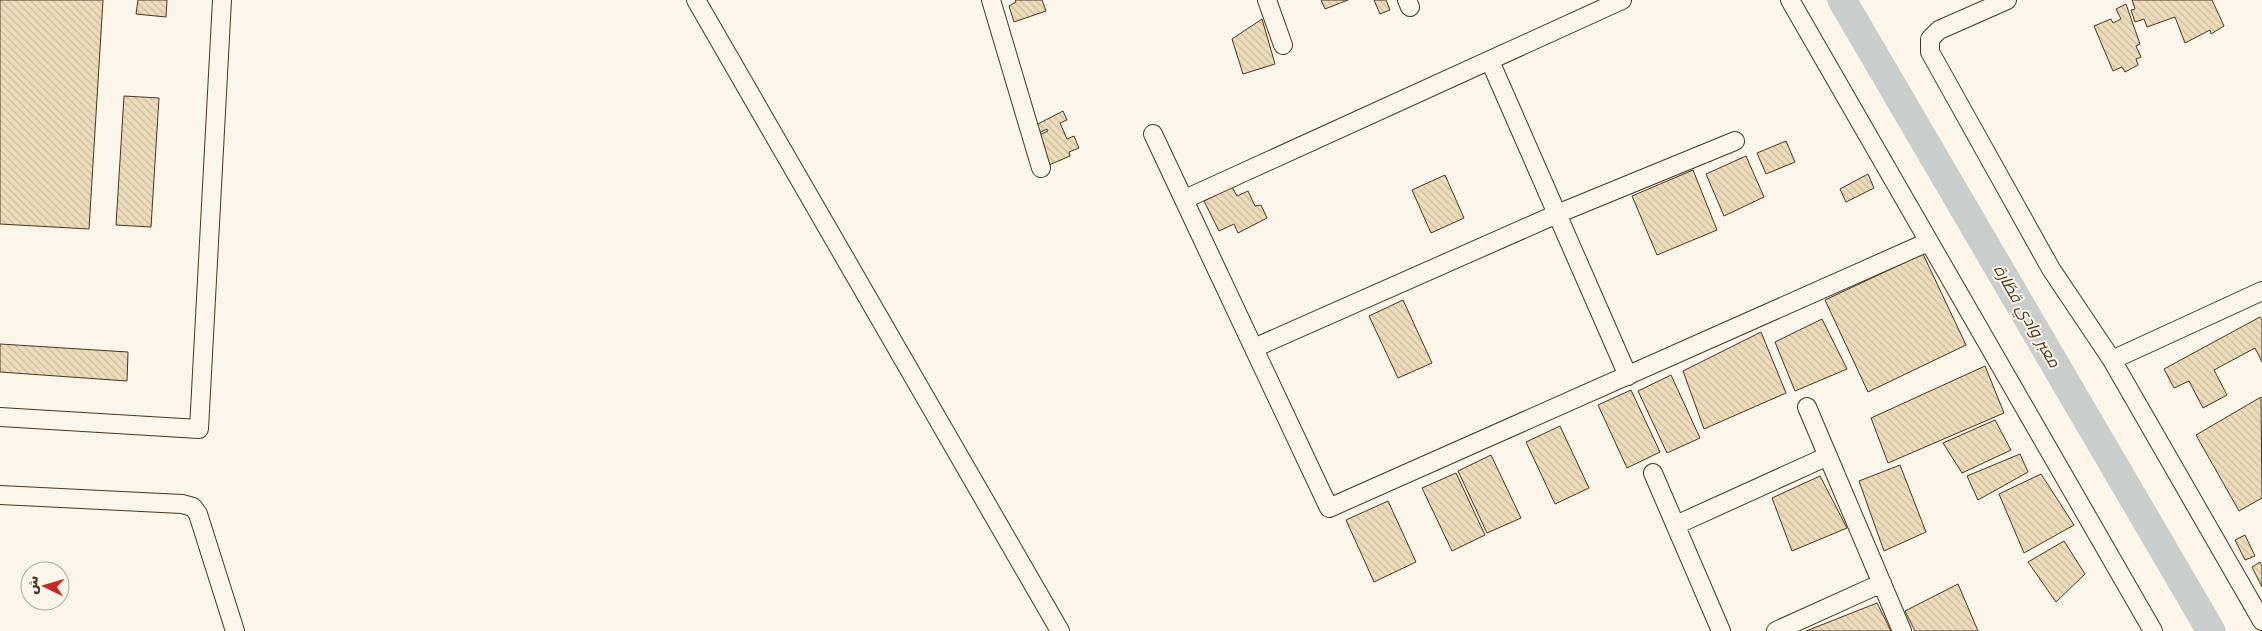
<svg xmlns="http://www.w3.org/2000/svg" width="2262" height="631" viewBox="0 0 2262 631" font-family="'DejaVu Sans',Cairo,sans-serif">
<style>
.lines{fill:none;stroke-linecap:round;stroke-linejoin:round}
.river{stroke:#c9cecd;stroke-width:29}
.building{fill:url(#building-back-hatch);stroke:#4a3520}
.minor-casing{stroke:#4a3520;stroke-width:20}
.minor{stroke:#fbf6e9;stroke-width:18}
.labels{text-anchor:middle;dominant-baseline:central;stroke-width:4;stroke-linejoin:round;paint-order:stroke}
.water-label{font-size:16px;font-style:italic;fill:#4a3520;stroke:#fbf6e9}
</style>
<defs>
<pattern id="building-back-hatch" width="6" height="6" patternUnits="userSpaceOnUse" patternTransform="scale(1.25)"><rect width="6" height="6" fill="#ecdcbc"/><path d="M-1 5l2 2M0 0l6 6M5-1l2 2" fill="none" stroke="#ccbda1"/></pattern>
</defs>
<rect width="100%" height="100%" fill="#fbf6e9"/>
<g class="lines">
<!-- river -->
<path class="river" d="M 1842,0 L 2211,631"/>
</g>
<!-- building -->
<path class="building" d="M 0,0 L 103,0 L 89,229 L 0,224 Z
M 138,0 L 167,0 L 166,17 L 136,14 Z
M 1015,0 L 1042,0 L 1046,11 L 1014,22 L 1009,6 L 1016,2 Z
M 1321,0 L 1348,0 L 1325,9 Z
M 1374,0 L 1386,0 L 1390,10 L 1380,14 Z
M 2132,0 L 2212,0 L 2224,26 L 2211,34 L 2210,30 L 2185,43 L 2175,17 L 2147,27 L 2144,19 L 2135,22 L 2131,10 L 2135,9 Z
M 2126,4 L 2140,44 L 2136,46 L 2141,57 L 2136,59 L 2138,65 L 2125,72 L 2122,67 L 2113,71 L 2094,26 L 2111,19 L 2113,23 L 2121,19 L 2116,9 Z
M 1262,19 L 1275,64 L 1243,74 L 1232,39 Z
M 124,96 L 159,98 L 151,227 L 116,225 Z
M 1063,111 L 1067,120 L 1060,123 L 1067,139 L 1074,136 L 1079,148 L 1069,152 L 1070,156 L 1049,165 L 1042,150 L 1045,149 L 1042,141 L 1038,143 L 1035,137 L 1048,131 L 1047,129 L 1039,133 L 1036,125 Z
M 1786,141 L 1795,162 L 1766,174 L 1757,153 Z
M 1746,156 L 1764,197 L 1724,216 L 1706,174 Z
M 1693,170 L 1717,230 L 1657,255 L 1632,196 Z
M 1868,174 L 1874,188 L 1846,202 L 1840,189 Z
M 1445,175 L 1464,218 L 1431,233 L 1412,190 Z
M 1232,187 L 1237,196 L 1248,191 L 1255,206 L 1261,205 L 1267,218 L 1238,233 L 1234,224 L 1219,231 L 1204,201 Z
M 1923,254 L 1966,345 L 1868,392 L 1825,300 Z
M 1403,300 L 1432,363 L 1398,378 L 1369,316 Z
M 2260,317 L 2262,320 L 2262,362 L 2255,348 L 2214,370 L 2227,395 L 2203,408 L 2189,381 L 2174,388 L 2164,369 Z
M 1822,319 L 1847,369 L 1795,391 L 1775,342 Z
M 1761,332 L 1786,393 L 1704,429 L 1683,371 Z
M 0,344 L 128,352 L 127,381 L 0,372 Z
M 1985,366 L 2004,413 L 1888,463 L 1871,418 Z
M 1671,375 L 1700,438 L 1667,453 L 1638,391 Z
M 1631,390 L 1660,452 L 1627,468 L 1598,405 Z
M 2261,397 L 2262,498 L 2239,511 L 2196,435 Z
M 1995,420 L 2011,450 L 1962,473 L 1943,443 Z
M 1560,426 L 1589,488 L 1555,504 L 1526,442 Z
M 2020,454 L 2028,472 L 1978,500 L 1967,476 Z
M 1491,455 L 1521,518 L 1487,533 L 1458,471 Z
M 1900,465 L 1926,532 L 1884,551 L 1859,481 Z
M 1456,473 L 1485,535 L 1452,551 L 1422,488 Z
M 2041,474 L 2074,525 L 2024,553 L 1999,494 Z
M 1820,476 L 1847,528 L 1792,551 L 1772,498 Z
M 1388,501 L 1416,562 L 1374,582 L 1346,520 Z
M 2245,535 L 2255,556 L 2245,560 L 2235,540 Z
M 2064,541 L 2085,574 L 2056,602 L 2028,562 Z
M 2260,562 L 2262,565 L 2262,587 L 2252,567 Z
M 1958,584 L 1978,631 L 1915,631 L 1905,611 Z
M 1877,603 L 1891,631 L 1806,631 Z"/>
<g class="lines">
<!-- minor casing -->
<g class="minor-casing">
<path id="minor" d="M 696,0 L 1060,631
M 991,0 L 1041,168
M 1267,0 L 1283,45
M 1407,0 L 1410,7
M 1790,0 L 2153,631
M 2007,0 L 1939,30 L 1930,39 L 1930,52 L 2051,269 L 2112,360 L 2262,621
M 1490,61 L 1628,376
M 1153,134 L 1329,508 L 1928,242
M 1185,199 L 1622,0
M 1254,348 L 1557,214 L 1735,141
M 2112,360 L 2262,291
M 1807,407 L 1902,631
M 0,417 L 199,429 L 222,0
M 1653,473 L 1721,631
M 0,495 L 182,504 L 193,507 L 198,514 L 235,631
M 1676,525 L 1828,456
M 1776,631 L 1882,583"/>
</g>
<!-- minor -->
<use href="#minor" class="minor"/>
</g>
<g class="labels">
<!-- water labels -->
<g class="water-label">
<text transform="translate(2027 316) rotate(60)">معبر وادي قطّارة</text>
</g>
</g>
<!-- north arrow -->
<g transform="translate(45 586) rotate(275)"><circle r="24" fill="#fbf6e9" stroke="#b4a999"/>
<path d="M0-4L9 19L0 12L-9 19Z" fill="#c62828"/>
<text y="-8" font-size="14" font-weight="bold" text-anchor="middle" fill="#4a3520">ش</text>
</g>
</svg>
